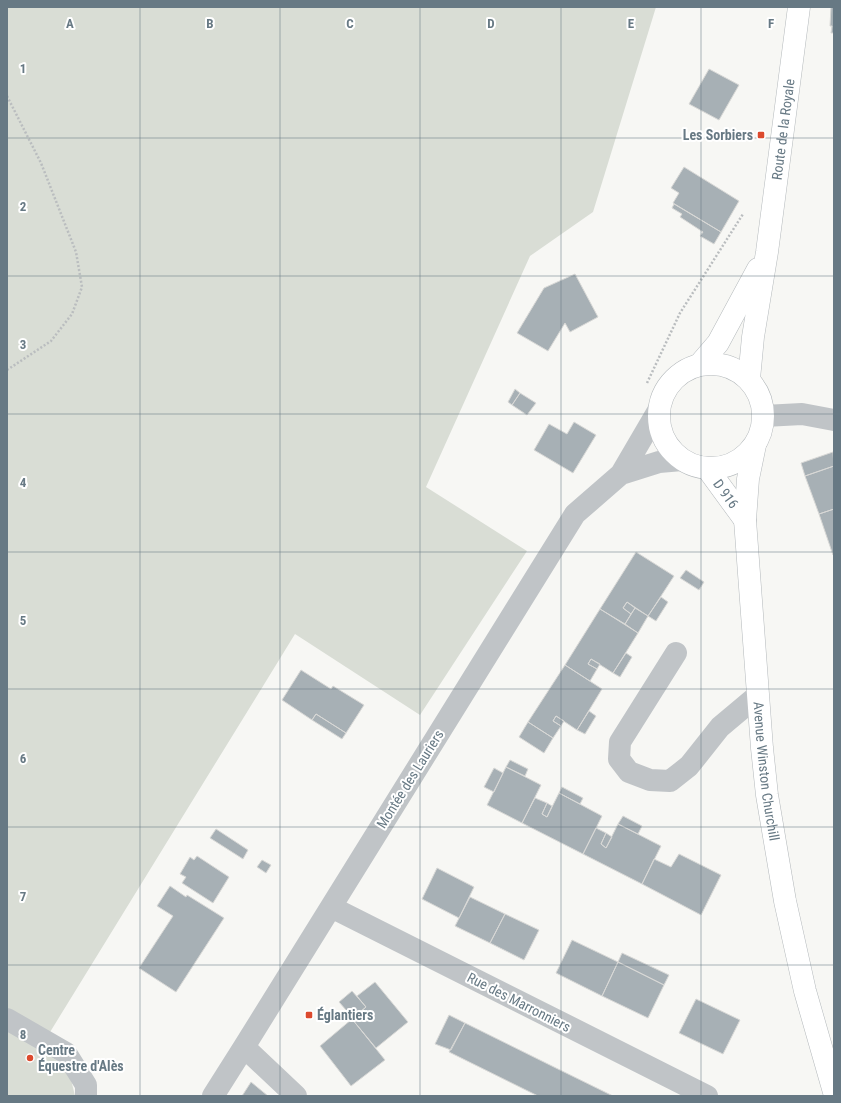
<svg xmlns="http://www.w3.org/2000/svg" width="841" height="1103" viewBox="0 0 841 1103" font-family="'Roboto Condensed',sans-serif">
<style>
.green{fill:#d9ddd5}
.building{fill:#a7b0b5;stroke:#d8d8d6}
.lines{fill:none;stroke-linecap:round;stroke-linejoin:round}
.major-casing{stroke:#b3b8bb;stroke-width:23}
.path{stroke:#babdbf;stroke-width:2.5;stroke-dasharray:2 2;stroke-linecap:butt}
.minor{stroke:#c0c4c7;stroke-width:22}
.major{stroke:#fff;stroke-width:22}
.grid{fill:none;stroke:#677984;stroke-width:1;stroke-opacity:0.55}
.poi-dot{fill:#dc4a2e;stroke:#fff;stroke-width:1.5}
.labels{text-anchor:middle;dominant-baseline:central;stroke-width:4;stroke-linejoin:round;paint-order:stroke}
.street-label{font-size:14px;fill:#677984;stroke:#fff}
.poi-label{font-size:14px;font-weight:bold;fill:#677984;stroke:#fff;text-anchor:start}
.grid-label{font-size:13px;text-anchor:middle;font-weight:bold;fill:#677984;stroke:#fff;stroke-width:4;stroke-linejoin:round;paint-order:stroke}
</style>
<rect width="100%" height="100%" fill="#f7f7f4"/>
<!-- green -->
<path class="green" d="M 7,7 L 656,7 L 593,212 L 530,256 L 426,487 L 527,551 L 420,715 L 295,634 L 39,1050 L 68,1067 L 75,1096 L 7,1096 Z"/>
<!-- building -->
<path class="building" d="M 831,7 L 834,7 L 834,33 L 831,33 L 832,26 L 830,26 Z
M 709,69 L 739,85 L 719,120 L 689,104 Z
M 684,167 L 739,201 L 721,232 L 673,203 L 679,193 L 671,188 Z
M 674,204 L 721,232 L 714,244 L 700,236 L 703,232 L 680,217 L 682,214 L 672,208 Z
M 575,274 L 598,317 L 570,332 L 565,323 L 548,351 L 517,333 L 544,288 Z
M 515,389 L 520,393 L 512,405 L 508,402 Z
M 520,393 L 536,403 L 527,415 L 512,405 Z
M 574,422 L 596,435 L 573,473 L 534,450 L 549,424 L 567,434 Z
M 833,452 L 834,466 L 805,476 L 801,463 Z
M 834,466 L 834,509 L 819,514 L 805,476 Z
M 834,509 L 834,555 L 833,555 L 819,514 Z
M 636,552 L 674,576 L 648,616 L 627,602 L 623,608 L 631,614 L 625,624 L 600,609 Z
M 686,570 L 704,582 L 699,590 L 680,578 Z
M 661,597 L 668,602 L 656,621 L 648,616 Z
M 627,602 L 635,608 L 631,614 L 623,608 Z
M 635,608 L 648,616 L 638,633 L 625,624 Z
M 600,609 L 638,633 L 613,673 L 591,659 L 588,664 L 597,669 L 590,681 L 565,665 Z
M 626,653 L 632,657 L 620,677 L 613,673 Z
M 591,659 L 600,664 L 597,669 L 588,664 Z
M 565,665 L 602,689 L 577,730 L 556,716 L 553,721 L 561,726 L 553,738 L 528,722 Z
M 301,670 L 331,689 L 333,686 L 364,705 L 346,733 L 316,714 L 312,720 L 282,700 Z
M 589,711 L 596,716 L 585,734 L 577,730 Z
M 316,714 L 346,733 L 342,739 L 312,720 Z
M 556,716 L 564,721 L 561,726 L 553,721 Z
M 528,722 L 553,738 L 544,753 L 519,737 Z
M 510,760 L 528,769 L 525,776 L 506,767 Z
M 506,767 L 541,785 L 522,823 L 487,805 Z
M 494,768 L 503,773 L 494,792 L 484,787 Z
M 562,787 L 583,798 L 580,804 L 559,793 Z
M 559,793 L 602,816 L 583,854 L 522,823 L 535,798 L 547,803 L 542,814 L 547,817 Z
M 547,803 L 552,806 L 547,817 L 542,814 Z
M 623,816 L 642,826 L 638,834 L 618,824 Z
M 618,824 L 661,846 L 642,884 L 583,854 L 596,828 L 606,833 L 601,844 L 606,848 Z
M 216,829 L 248,850 L 243,859 L 210,838 Z
M 606,833 L 612,837 L 606,848 L 601,844 Z
M 679,854 L 721,875 L 701,915 L 642,884 L 654,859 L 671,867 Z
M 197,856 L 229,877 L 213,903 L 182,883 L 186,877 L 180,874 L 190,857 L 194,860 Z
M 262,860 L 271,865 L 266,873 L 257,867 Z
M 437,868 L 474,887 L 459,918 L 422,899 Z
M 170,886 L 186,897 L 187,895 L 224,918 L 176,992 L 139,968 L 173,916 L 157,906 Z
M 470,897 L 505,914 L 490,943 L 455,926 Z
M 505,914 L 539,930 L 524,960 L 490,943 Z
M 572,940 L 618,962 L 602,996 L 556,973 Z
M 622,953 L 669,975 L 664,985 L 618,962 Z
M 618,962 L 664,985 L 648,1018 L 602,996 Z
M 375,982 L 408,1022 L 376,1048 L 352,1019 L 366,1007 L 357,996 Z
M 352,991 L 366,1007 L 353,1018 L 339,1002 Z
M 696,999 L 740,1020 L 723,1054 L 679,1033 Z
M 449,1015 L 465,1023 L 451,1050 L 435,1044 Z
M 352,1019 L 385,1060 L 351,1086 L 320,1046 Z
M 465,1023 L 560,1070 L 613,1096 L 538,1096 L 449,1052 Z
M 251,1082 L 268,1096 L 242,1096 Z"/>
<g class="lines">
<!-- major casing -->
<g class="major-casing">
<g id="major">
<circle cx="711" cy="416" r="52"/>
<path d="M 700,364 L 718,343 L 758,269"/>
<path id="s1" d="M 749,379 L 753,337 L 767,252 L 799,7"/>
<path id="s2" d="M 755,445 L 748,479 L 745,520 L 762,748 L 767,795 L 785,901 L 805,991 L 834,1092"/>
<path id="s3" d="M 707,468 L 745,520"/>
</g>
</g>
<!-- path -->
<path class="path" d="M 7,96 L 41,163 L 76,252 L 82,287 L 72,314 L 51,341 L 7,370
M 647,383 L 680,313 L 743,214"/>
<!-- minor -->
<path class="minor" d="M 764,416 L 802,414 L 834,420
M 621,474 L 659,462 L 682,460
M 676,653 L 620,742 L 619,759 L 629,772 L 650,780 L 670,781 L 689,766 L 720,727 L 757,696
M 331,907 L 707,1096
M 7,1019 L 66,1053 L 86,1085 L 86,1096
M 244,1047 L 296,1096
M 213,1096 L 244,1047 L 575,514 L 621,474 L 659,409"/>
<!-- major -->
<use href="#major" class="major"/>
</g>
<!-- grid -->
<path class="grid" d="M 140,7 L 140,1096M 280,7 L 280,1096M 420,7 L 420,1096M 561,7 L 561,1096M 701,7 L 701,1096M 7,138 L 834,138M 7,276 L 834,276M 7,414 L 834,414M 7,552 L 834,552M 7,689 L 834,689M 7,827 L 834,827M 7,965 L 834,965"/>
<!-- markers -->
<g class="poi-dot">
<rect x="757" y="131" width="8" height="8" rx="2"/>
<rect x="305" y="1011" width="8" height="8" rx="2"/>
<circle cx="30" cy="1058" r="4"/>
</g>
<g class="labels">
<!-- street labels -->
<g class="street-label">
<text stroke="none"><textPath href="#s1" startOffset="252">Route de la Royale</textPath></text>
<text stroke="none"><textPath href="#s3" startOffset="32">D 916</textPath></text>
<text stroke="none"><textPath href="#s2" startOffset="328">Avenue Winston Churchill</textPath></text>
<text transform="translate(410 779) rotate(-58)">Montée des Lauriers</text>
<text transform="translate(519 1002) rotate(27)">Rue des Marronniers</text>
</g>
<!-- poi labels -->
<g class="poi-label">
<text x="753" y="135" text-anchor="end">Les Sorbiers</text>
<text x="317" y="1015">Églantiers</text>
<text x="38" y="1050">Centre<tspan x="38" dy="16">Équestre d'Alès</tspan></text>
</g>
</g>
<g class="grid-label">
<text x="70" y="28">A</text>
<text x="210" y="28">B</text>
<text x="350" y="28">C</text>
<text x="491" y="28">D</text>
<text x="631" y="28">E</text>
<text x="771" y="28">F</text>
<text x="23" y="73">1</text>
<text x="23" y="211">2</text>
<text x="23" y="349">3</text>
<text x="23" y="487">4</text>
<text x="23" y="625">5</text>
<text x="23" y="763">6</text>
<text x="23" y="901">7</text>
<text x="23" y="1039">8</text>
</g>
<!-- border -->
<rect width="841" height="1103" fill="none" stroke="#677984" stroke-width="16"/>
</svg>
